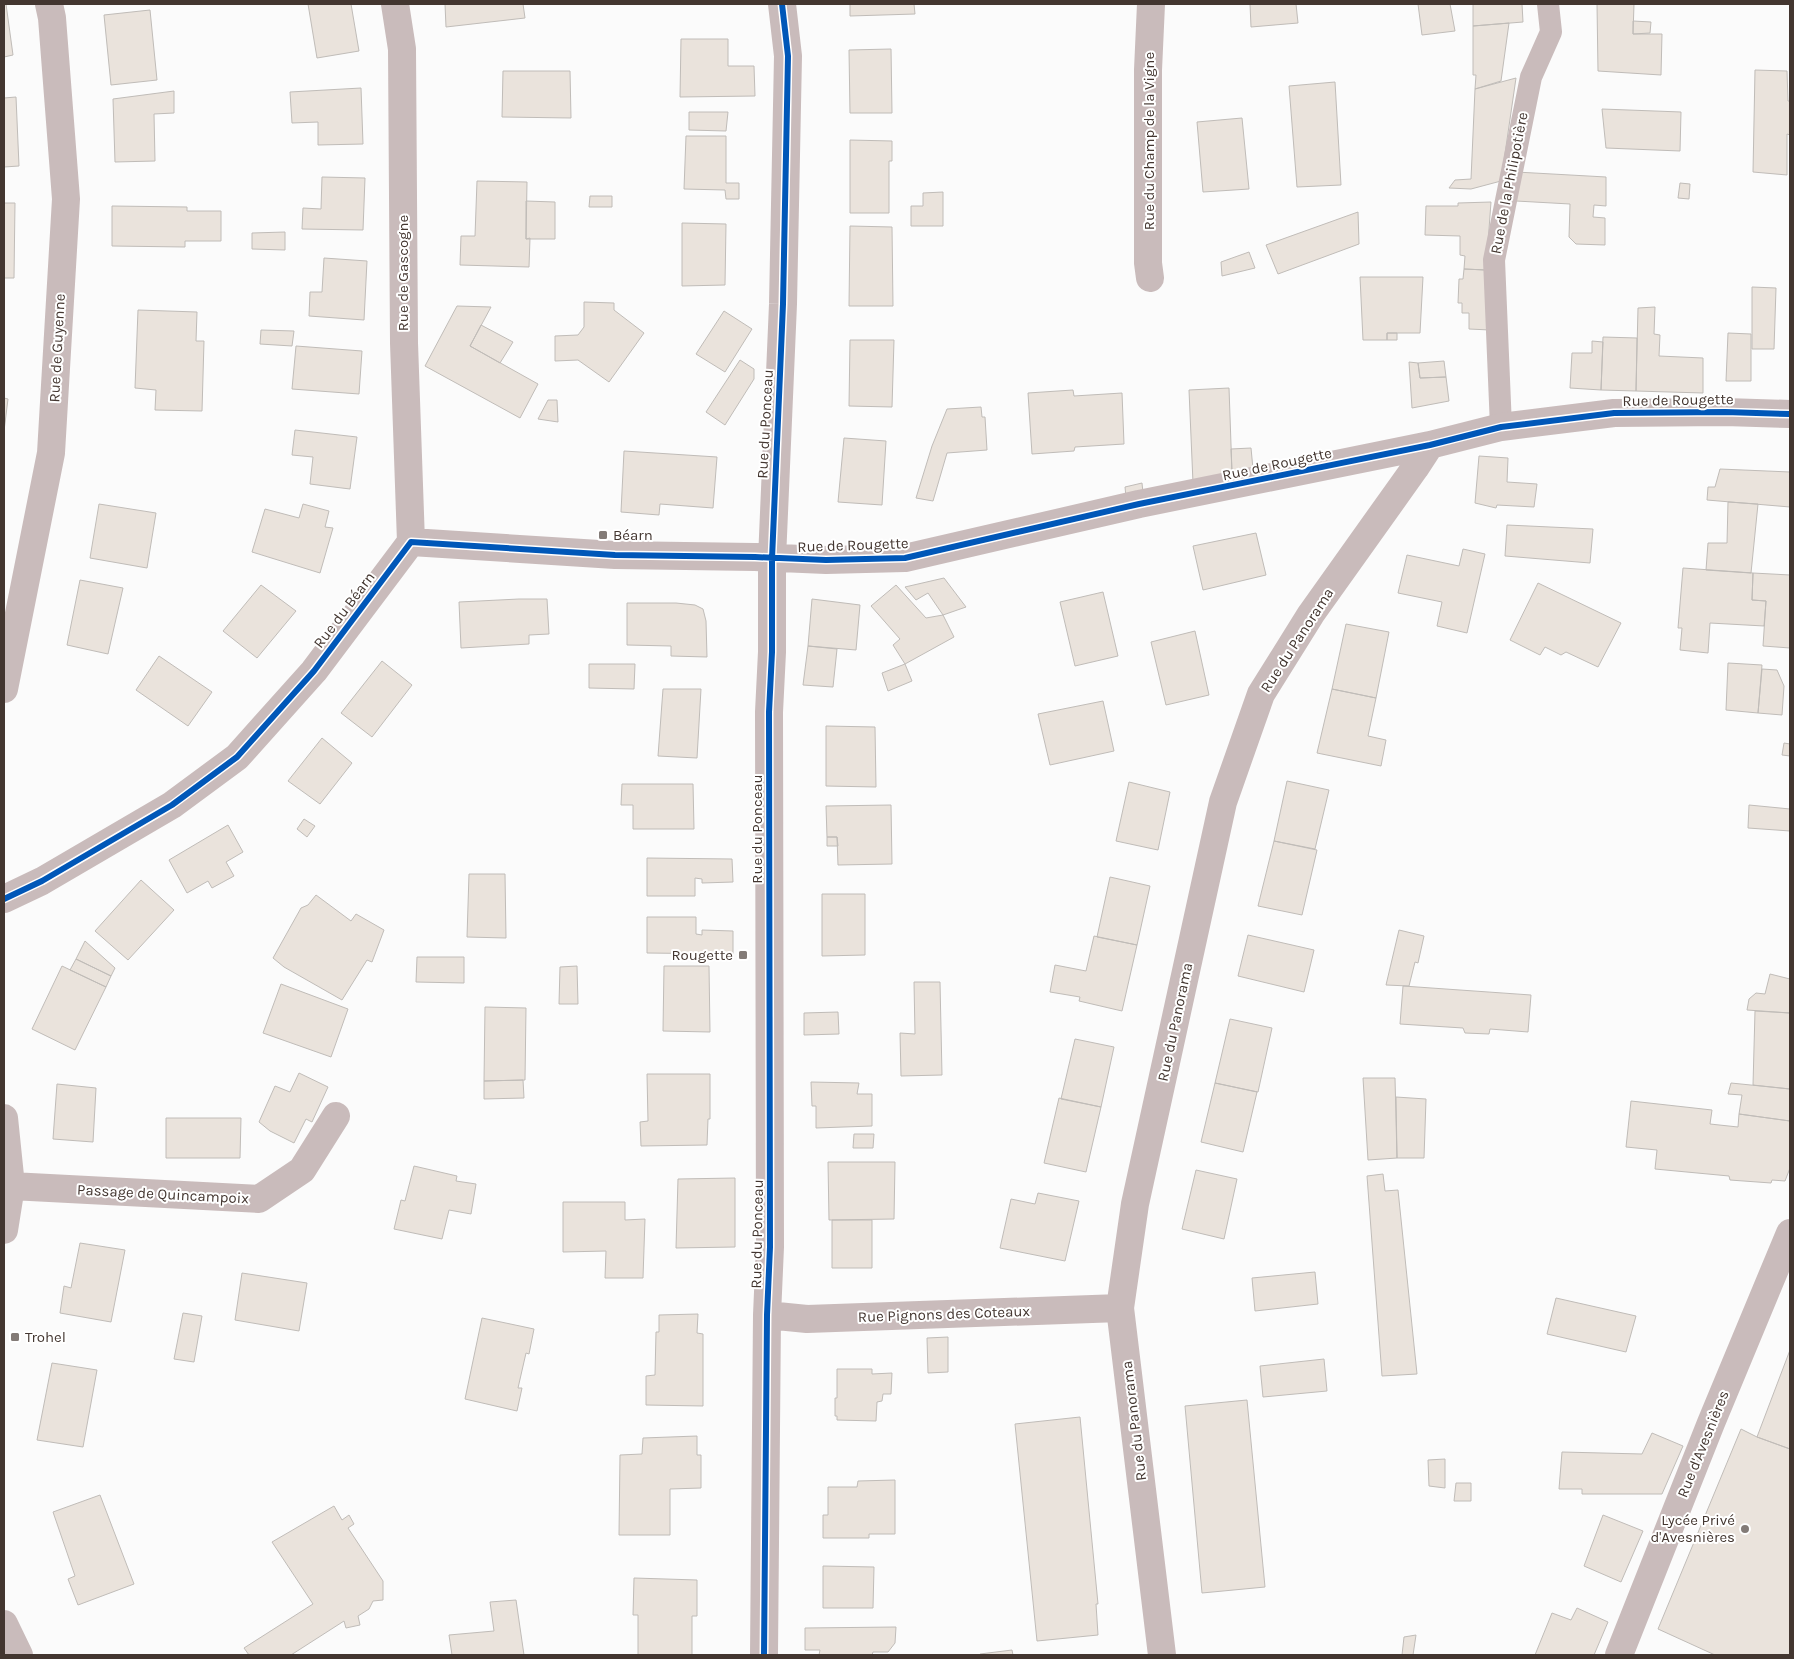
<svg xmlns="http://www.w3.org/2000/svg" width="1794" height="1659" viewBox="0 0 1794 1659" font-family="Karla,sans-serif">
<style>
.building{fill:#eae3dc;stroke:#c0bcb8}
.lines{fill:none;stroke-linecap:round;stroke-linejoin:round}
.service{stroke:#c9bbbb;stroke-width:22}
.minor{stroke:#c9bbbb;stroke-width:28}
.tertiary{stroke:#c9bbbb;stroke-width:28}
.cycleway-casing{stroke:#fff;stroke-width:9}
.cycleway{stroke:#0057b8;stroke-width:6}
.poi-dot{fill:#837b77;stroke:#fff;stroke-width:2}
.labels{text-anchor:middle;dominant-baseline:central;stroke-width:4;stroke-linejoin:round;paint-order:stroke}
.street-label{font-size:15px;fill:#433630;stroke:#fff}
.poi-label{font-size:15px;fill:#433630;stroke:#fff;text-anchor:start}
</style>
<rect width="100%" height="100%" fill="#fbfbfb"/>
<!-- building -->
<path class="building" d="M 4,4 L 6,4 L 13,55 L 4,57 Z
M 308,4 L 351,4 L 359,51 L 317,58 Z
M 445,4 L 523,4 L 525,18 L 446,27 Z
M 850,4 L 914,4 L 915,14 L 850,16 Z
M 1250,4 L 1296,4 L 1298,23 L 1251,27 Z
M 1418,4 L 1450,4 L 1455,31 L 1422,35 Z
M 1473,4 L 1522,4 L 1523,22 L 1473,26 Z
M 1597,4 L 1634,4 L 1633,34 L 1662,34 L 1661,75 L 1598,71 Z
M 150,10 L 157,80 L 111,85 L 104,15 Z
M 1633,21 L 1651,22 L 1650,33 L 1633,34 Z
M 1509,23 L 1501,81 L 1475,89 L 1476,75 L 1473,75 L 1473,26 Z
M 681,39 L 728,39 L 728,66 L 754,66 L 755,96 L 680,97 Z
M 891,49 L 892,113 L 850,113 L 849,50 Z
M 1755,70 L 1787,71 L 1788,101 L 1790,101 L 1790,135 L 1787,134 L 1787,175 L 1753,172 Z
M 503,71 L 570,71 L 571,118 L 502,117 Z
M 1516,78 L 1501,181 L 1471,189 L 1449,188 L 1455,180 L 1471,179 L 1475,89 Z
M 1335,82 L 1341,185 L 1297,187 L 1289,86 Z
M 361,88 L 363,144 L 318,145 L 318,122 L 292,123 L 290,92 Z
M 174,91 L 174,113 L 154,114 L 155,161 L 115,162 L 113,99 Z
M 16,97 L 19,166 L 4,167 L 4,98 Z
M 1602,109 L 1681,112 L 1680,151 L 1606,148 Z
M 689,112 L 728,112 L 726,131 L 689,130 Z
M 1242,118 L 1249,189 L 1203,192 L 1197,122 Z
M 686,136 L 726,136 L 726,183 L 739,183 L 739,199 L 726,199 L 725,190 L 684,189 Z
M 850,140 L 892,141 L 892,161 L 889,161 L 889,213 L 850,213 Z
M 1516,172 L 1606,177 L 1606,206 L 1594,205 L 1593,217 L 1605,218 L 1605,245 L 1576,244 L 1569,237 L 1570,204 L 1516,201 Z
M 322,177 L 365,178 L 363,230 L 302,229 L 303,208 L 321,209 Z
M 477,181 L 527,182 L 526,239 L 530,238 L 529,267 L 460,265 L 461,236 L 475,236 Z
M 1680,183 L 1690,184 L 1689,199 L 1678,198 Z
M 943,192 L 943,226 L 911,226 L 911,206 L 923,206 L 923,193 Z
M 590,196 L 612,196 L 612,207 L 589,207 Z
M 526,201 L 555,202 L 555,239 L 526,239 Z
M 1491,202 L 1486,270 L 1464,269 L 1465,256 L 1460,255 L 1460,236 L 1425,235 L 1426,206 L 1458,206 L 1458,203 Z
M 4,203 L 15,203 L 14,278 L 4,278 Z
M 112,206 L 187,207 L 187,211 L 221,211 L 221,241 L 185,241 L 185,247 L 112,246 Z
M 1358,212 L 1359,244 L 1278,274 L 1266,245 Z
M 682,223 L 726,224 L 725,285 L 682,286 Z
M 850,226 L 892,227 L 893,306 L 849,306 Z
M 285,232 L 285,250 L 252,249 L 252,233 Z
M 1249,252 L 1255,268 L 1222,276 L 1221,262 Z
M 324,258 L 367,261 L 364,320 L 309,316 L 310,292 L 322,292 Z
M 1464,269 L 1486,270 L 1490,330 L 1469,329 L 1469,313 L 1462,313 L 1462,303 L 1458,303 L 1459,279 L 1463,279 Z
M 1360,277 L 1423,277 L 1420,333 L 1387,333 L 1387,340 L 1363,340 Z
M 1752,287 L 1776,288 L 1774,349 L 1752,349 Z
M 584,302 L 614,303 L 614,310 L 644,333 L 609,382 L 578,360 L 555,361 L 555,336 L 578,335 L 584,327 Z
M 457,306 L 491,307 L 470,346 L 538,384 L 520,418 L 425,366 Z
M 1655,307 L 1654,334 L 1660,335 L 1659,356 L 1703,358 L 1703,393 L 1636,391 L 1638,308 Z
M 138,310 L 197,312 L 196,341 L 204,341 L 202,411 L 155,410 L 156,390 L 135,388 Z
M 724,311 L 752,329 L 725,372 L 696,354 Z
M 481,325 L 513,342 L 500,363 L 470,346 Z
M 261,330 L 294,331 L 292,346 L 260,344 Z
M 1387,333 L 1397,333 L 1397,340 L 1387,340 Z
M 1728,333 L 1751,334 L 1751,381 L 1726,381 Z
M 1603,337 L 1637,338 L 1636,391 L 1601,390 Z
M 850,340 L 894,340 L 892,407 L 849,406 Z
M 1592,341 L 1603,342 L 1601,390 L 1570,388 L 1572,353 L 1592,353 Z
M 296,346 L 362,351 L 359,394 L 292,389 Z
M 740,360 L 754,369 L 754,379 L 725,425 L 706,412 Z
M 1444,361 L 1446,377 L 1420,378 L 1418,363 Z
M 1409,362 L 1418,363 L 1420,378 L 1446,377 L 1449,401 L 1412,408 Z
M 1229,388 L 1232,473 L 1193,483 L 1189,390 Z
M 1073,390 L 1074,396 L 1122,393 L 1124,444 L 1075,447 L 1074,451 L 1032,454 L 1028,393 Z
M 4,398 L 8,399 L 4,431 Z
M 548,400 L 557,400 L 558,422 L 538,419 Z
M 981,407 L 982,417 L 985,417 L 987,450 L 947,453 L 933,501 L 916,498 L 932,446 L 947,409 Z
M 295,430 L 357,437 L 350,489 L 310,484 L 313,457 L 292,455 Z
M 844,438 L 886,441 L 882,505 L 838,502 Z
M 1251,448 L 1253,469 L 1232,473 L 1231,449 Z
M 624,451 L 717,457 L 713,508 L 660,504 L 659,515 L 621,512 Z
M 1479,456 L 1508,458 L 1507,482 L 1537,484 L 1534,507 L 1497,505 L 1496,508 L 1475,503 Z
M 1720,469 L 1790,472 L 1790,507 L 1707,500 L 1708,487 L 1715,487 Z
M 1142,483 L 1143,493 L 1126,497 L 1125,487 Z
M 1728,502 L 1758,504 L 1751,573 L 1706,570 L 1708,543 L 1727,543 Z
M 99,504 L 156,513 L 147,568 L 90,558 Z
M 303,504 L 329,511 L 325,527 L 333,528 L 320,573 L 252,552 L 265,509 L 299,518 Z
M 1507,525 L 1593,529 L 1590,563 L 1505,556 Z
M 1256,533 L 1266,575 L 1203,590 L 1193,546 Z
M 1463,549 L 1485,554 L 1467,633 L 1437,626 L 1442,602 L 1398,593 L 1407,555 L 1459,566 Z
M 1683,568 L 1753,573 L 1752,600 L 1766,601 L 1764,626 L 1710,623 L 1708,653 L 1680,650 L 1682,628 L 1678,628 Z
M 1753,573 L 1790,575 L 1790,648 L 1763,646 L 1766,601 L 1752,600 Z
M 944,578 L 966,607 L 943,615 L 928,593 L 916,600 L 905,587 Z
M 80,580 L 123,588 L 108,654 L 67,645 Z
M 1538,583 L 1621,623 L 1598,667 L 1566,652 L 1561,655 L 1545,647 L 1540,655 L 1510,640 Z
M 261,585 L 296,611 L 257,658 L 223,631 Z
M 896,585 L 926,618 L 943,615 L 954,637 L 905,664 L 893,645 L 900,639 L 871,606 Z
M 1103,592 L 1118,656 L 1075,666 L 1060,602 Z
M 519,599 L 547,599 L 549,634 L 529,635 L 529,644 L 461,648 L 459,602 Z
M 812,599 L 860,605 L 856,650 L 808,646 Z
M 627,603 L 676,603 L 695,605 L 703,609 L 706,621 L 707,657 L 671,656 L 671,646 L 627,645 Z
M 1346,624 L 1389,632 L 1376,698 L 1332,689 Z
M 1195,631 L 1209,695 L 1166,705 L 1151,642 Z
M 808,646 L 837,649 L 833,687 L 803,685 Z
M 159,656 L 212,692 L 188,726 L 136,690 Z
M 382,661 L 412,685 L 372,737 L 341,713 Z
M 1728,663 L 1762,665 L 1758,713 L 1726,710 Z
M 589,664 L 635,664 L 634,689 L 589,688 Z
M 905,664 L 912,681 L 888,691 L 882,673 Z
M 1762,669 L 1777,670 L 1784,686 L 1782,715 L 1758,713 Z
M 663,689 L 701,689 L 697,758 L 658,756 Z
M 1332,689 L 1376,698 L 1368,736 L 1386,740 L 1381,766 L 1317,753 Z
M 1103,701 L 1114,751 L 1050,765 L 1038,714 Z
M 826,726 L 875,727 L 876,787 L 826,786 Z
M 322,738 L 352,763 L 320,804 L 288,781 Z
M 1784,743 L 1790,744 L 1790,756 L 1782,755 Z
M 1287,781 L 1329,790 L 1315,849 L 1274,841 Z
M 1129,782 L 1170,792 L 1158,850 L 1116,841 Z
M 622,784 L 693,784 L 694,829 L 633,829 L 633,805 L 621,805 Z
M 891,805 L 892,864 L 838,865 L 837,837 L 827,837 L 826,806 Z
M 1749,805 L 1790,809 L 1790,831 L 1748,828 Z
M 304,819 L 315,826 L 307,837 L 297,829 Z
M 228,825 L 243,852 L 226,862 L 234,876 L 212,888 L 208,881 L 187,893 L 169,860 Z
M 827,837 L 837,837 L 838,846 L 827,846 Z
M 1274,841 L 1317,850 L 1302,915 L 1258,906 Z
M 647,858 L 732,859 L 733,882 L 702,883 L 702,879 L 695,878 L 695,896 L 647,896 Z
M 469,874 L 505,874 L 506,938 L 467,937 Z
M 1110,877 L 1150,886 L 1137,945 L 1097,937 Z
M 141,880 L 174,910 L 128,960 L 95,931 Z
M 822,894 L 865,894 L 865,955 L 822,956 Z
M 316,895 L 351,921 L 356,914 L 384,930 L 372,962 L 367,960 L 342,1000 L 284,967 L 273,958 L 301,908 L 308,905 Z
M 647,917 L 696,917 L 696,934 L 702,935 L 702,930 L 733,931 L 733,954 L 647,953 Z
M 1399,930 L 1424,936 L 1418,963 L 1415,962 L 1409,986 L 1386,985 Z
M 1248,935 L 1314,950 L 1304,992 L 1238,976 Z
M 1094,936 L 1137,945 L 1122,1011 L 1079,1001 L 1080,997 L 1050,992 L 1055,965 L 1086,971 Z
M 85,941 L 115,968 L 111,976 L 76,959 Z
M 417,957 L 464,957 L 464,983 L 416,982 Z
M 76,959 L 111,976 L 106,987 L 70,970 Z
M 62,966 L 106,987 L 75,1050 L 32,1029 Z
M 577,966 L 578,1004 L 559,1004 L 560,967 Z
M 664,966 L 709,966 L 710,1032 L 663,1031 Z
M 1770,974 L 1790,979 L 1790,1013 L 1747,1010 L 1749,999 L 1756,993 L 1765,994 Z
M 914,982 L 940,982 L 942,1075 L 901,1076 L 900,1033 L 915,1034 Z
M 281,984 L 348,1009 L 331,1057 L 263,1033 Z
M 1403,986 L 1531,995 L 1528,1032 L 1490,1029 L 1489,1034 L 1465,1033 L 1463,1028 L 1400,1024 Z
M 485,1007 L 526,1008 L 525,1080 L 484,1081 Z
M 1755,1011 L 1790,1013 L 1790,1089 L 1753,1085 Z
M 838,1012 L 839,1034 L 804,1035 L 804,1013 Z
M 1230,1019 L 1272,1028 L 1258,1092 L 1215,1083 Z
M 1075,1039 L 1114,1047 L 1101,1107 L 1061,1099 Z
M 299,1073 L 328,1087 L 312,1122 L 306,1119 L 294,1143 L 270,1131 L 259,1122 L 275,1086 L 290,1092 Z
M 647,1074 L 710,1074 L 710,1119 L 708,1119 L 707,1145 L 641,1146 L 640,1122 L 648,1121 Z
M 1363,1078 L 1395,1078 L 1397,1158 L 1368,1160 Z
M 523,1080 L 524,1098 L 484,1099 L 484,1081 Z
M 811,1082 L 859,1083 L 857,1094 L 872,1094 L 872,1126 L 816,1128 L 816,1106 L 812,1106 Z
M 1215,1083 L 1257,1092 L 1243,1152 L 1201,1142 Z
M 1731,1083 L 1790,1089 L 1790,1121 L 1739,1114 L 1742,1095 L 1728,1094 Z
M 57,1084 L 96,1088 L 93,1142 L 53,1139 Z
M 1396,1097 L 1426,1099 L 1424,1158 L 1397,1158 Z
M 1059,1098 L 1101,1107 L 1086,1172 L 1044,1163 Z
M 1631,1101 L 1712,1110 L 1710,1124 L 1738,1127 L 1739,1114 L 1790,1121 L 1790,1168 L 1785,1181 L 1772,1180 L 1771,1183 L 1730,1180 L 1729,1176 L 1655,1169 L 1657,1150 L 1626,1147 Z
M 166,1118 L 241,1118 L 240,1158 L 166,1158 Z
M 854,1134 L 874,1134 L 873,1148 L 853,1148 Z
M 828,1162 L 895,1162 L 894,1219 L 829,1220 Z
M 414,1166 L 457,1176 L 456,1181 L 476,1184 L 471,1214 L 449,1210 L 442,1239 L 394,1229 L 401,1200 L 405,1201 Z
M 1196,1170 L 1237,1179 L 1224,1239 L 1182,1229 Z
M 1383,1174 L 1385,1191 L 1398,1190 L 1417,1374 L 1382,1376 L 1367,1176 Z
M 735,1178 L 735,1247 L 676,1248 L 678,1179 Z
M 1038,1193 L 1079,1201 L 1065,1261 L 1000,1248 L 1011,1199 L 1035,1204 Z
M 563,1202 L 625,1202 L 625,1220 L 645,1219 L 643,1278 L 605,1278 L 606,1251 L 563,1252 Z
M 832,1220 L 872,1220 L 872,1268 L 832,1268 Z
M 80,1243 L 125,1250 L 111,1322 L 60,1313 L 64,1286 L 71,1288 Z
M 1315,1272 L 1318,1304 L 1255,1311 L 1252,1278 Z
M 242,1273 L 307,1283 L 299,1331 L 235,1320 Z
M 1556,1298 L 1636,1316 L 1626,1352 L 1547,1334 Z
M 183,1313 L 202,1316 L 194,1362 L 174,1359 Z
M 698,1314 L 697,1333 L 703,1334 L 703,1406 L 646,1405 L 646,1376 L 655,1375 L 656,1332 L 659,1332 L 659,1315 Z
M 482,1318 L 534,1329 L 529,1354 L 526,1353 L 518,1388 L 522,1388 L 517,1411 L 465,1399 Z
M 948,1337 L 948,1372 L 928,1373 L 927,1338 Z
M 1790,1350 L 1790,1449 L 1757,1437 Z
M 1324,1359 L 1327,1391 L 1263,1397 L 1260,1366 Z
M 52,1363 L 97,1370 L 83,1447 L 37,1440 Z
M 837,1369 L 872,1369 L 872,1374 L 892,1373 L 891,1394 L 883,1394 L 882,1401 L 877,1402 L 876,1421 L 837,1420 L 837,1416 L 835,1416 L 835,1398 L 837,1398 Z
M 1247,1400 L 1265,1587 L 1202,1593 L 1185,1406 Z
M 1080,1417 L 1098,1604 L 1096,1604 L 1098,1635 L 1037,1641 L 1015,1424 Z
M 1741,1429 L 1757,1437 L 1790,1449 L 1790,1655 L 1715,1655 L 1658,1629 Z
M 1652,1433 L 1683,1446 L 1662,1494 L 1582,1494 L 1582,1489 L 1559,1489 L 1562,1452 L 1642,1454 Z
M 697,1436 L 697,1455 L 701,1455 L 701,1488 L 670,1489 L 670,1535 L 619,1535 L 620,1455 L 642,1454 L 643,1438 Z
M 1445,1459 L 1445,1488 L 1429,1486 L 1428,1460 Z
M 895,1480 L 895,1534 L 869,1534 L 869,1538 L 823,1538 L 823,1515 L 828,1515 L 828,1487 L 857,1487 L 858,1481 Z
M 1456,1483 L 1471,1483 L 1471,1501 L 1454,1501 Z
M 100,1495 L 134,1584 L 78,1605 L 68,1579 L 75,1576 L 53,1512 Z
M 334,1506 L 342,1520 L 349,1515 L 354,1524 L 348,1528 L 383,1581 L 383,1600 L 373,1601 L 369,1609 L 358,1616 L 360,1625 L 346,1628 L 344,1621 L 291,1655 L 249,1655 L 244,1648 L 313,1604 L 272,1542 Z
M 1603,1515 L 1643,1531 L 1621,1582 L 1584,1566 Z
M 823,1566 L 874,1567 L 873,1608 L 823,1608 Z
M 634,1578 L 697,1580 L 697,1616 L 692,1616 L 692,1655 L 638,1655 L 638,1615 L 633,1615 Z
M 516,1600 L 524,1655 L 452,1655 L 449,1635 L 494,1631 L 490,1602 Z
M 1577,1608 L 1608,1622 L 1594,1655 L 1535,1655 L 1552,1613 L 1571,1620 Z
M 896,1627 L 895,1643 L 888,1652 L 873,1652 L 872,1655 L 819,1655 L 820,1650 L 805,1650 L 805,1628 Z
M 1416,1635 L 1413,1655 L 1402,1655 L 1404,1637 Z
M 1012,1650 L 1013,1655 L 980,1655 L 980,1654 Z"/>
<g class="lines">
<!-- service -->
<path class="service" d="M 1501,427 L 1494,260 L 1531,77 L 1551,32 L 1548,4"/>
<!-- minor -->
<path class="minor" d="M 395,4 L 402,49 L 404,343 L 411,542
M 1150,278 L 1148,263 L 1148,70 L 1151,4
M 4,689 L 51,453 L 66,199 L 52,18 L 49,4
M 4,899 L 42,881 L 172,805 L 237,757 L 314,671 L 411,542 L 615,555 L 755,557 L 826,560 L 905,558 L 1139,504 L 1430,445 L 1501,427 L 1614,413 L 1725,412 L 1790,414
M 4,1118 L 11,1186 L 4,1230
M 11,1186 L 259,1199 L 302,1170 L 336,1116
M 767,1315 L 807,1319 L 1120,1308
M 4,1624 L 19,1655
M 764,1655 L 767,1315 L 770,1247 L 769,712 L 772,652 L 772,559 L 783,304 L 788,56 L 782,4
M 1162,1655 L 1120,1308 L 1135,1204 L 1223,802 L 1261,694 L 1311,614 L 1415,468 L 1430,445"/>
<!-- tertiary -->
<path class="tertiary" d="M 1619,1655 L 1711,1423 L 1790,1233"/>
<!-- cycleway casing -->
<g class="cycleway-casing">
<path id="cycleway" d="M 4,899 L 42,881 L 172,805 L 237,757 L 314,671 L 411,542 L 615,555 L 755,557 L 826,560 L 905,558 L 1139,504 L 1430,445 L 1501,427 L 1614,413 L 1725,412 L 1790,414
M 764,1655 L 767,1315 L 770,1247 L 769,712 L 772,652 L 772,559 L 783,304 L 788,56 L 782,4"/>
</g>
<!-- cycleway -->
<use href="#cycleway" class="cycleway"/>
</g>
<!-- markers -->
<g class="poi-dot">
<rect x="598" y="530" width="10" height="10" rx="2.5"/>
<rect x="738" y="950" width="10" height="10" rx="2.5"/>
<rect x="10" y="1332" width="10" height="10" rx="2.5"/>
<circle cx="1745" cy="1529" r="5"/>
</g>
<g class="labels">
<!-- street labels -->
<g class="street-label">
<text transform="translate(1149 141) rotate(-90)">Rue du Champ de la Vigne</text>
<text transform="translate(1509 183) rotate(-79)">Rue de la Philipotière</text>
<text transform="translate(403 273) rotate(-90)">Rue de Gascogne</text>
<text transform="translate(57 348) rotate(-87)">Rue de Guyenne</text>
<text transform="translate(1678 400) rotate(-1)">Rue de Rougette</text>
<text transform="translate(765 424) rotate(-87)">Rue du Ponceau</text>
<text transform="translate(1277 464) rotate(-12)">Rue de Rougette</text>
<text transform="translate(853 545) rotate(-2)">Rue de Rougette</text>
<text transform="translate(344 610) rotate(-53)">Rue du Béarn</text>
<text transform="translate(1297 640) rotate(-57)">Rue du Panorama</text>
<text transform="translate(757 829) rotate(-90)">Rue du Ponceau</text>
<text transform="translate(1175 1022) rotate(-78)">Rue du Panorama</text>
<text transform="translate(163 1194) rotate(3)">Passage de Quincampoix</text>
<text transform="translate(757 1234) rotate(-89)">Rue du Ponceau</text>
<text transform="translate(944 1314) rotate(-2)">Rue Pignons des Coteaux</text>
<text transform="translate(1134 1421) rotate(-97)">Rue du Panorama</text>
<text transform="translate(1703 1444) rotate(-68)">Rue d'Avesnières</text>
</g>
<!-- poi labels -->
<g class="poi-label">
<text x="613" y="535">Béarn</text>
<text x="733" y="955" text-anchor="end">Rougette</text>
<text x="25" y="1337">Trohel</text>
<text x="1735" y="1520" text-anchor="end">Lycée Privé<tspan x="1735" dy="17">d'Avesnières</tspan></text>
</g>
</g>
<!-- border -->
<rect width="1794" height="1659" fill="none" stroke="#433630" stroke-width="10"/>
</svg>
